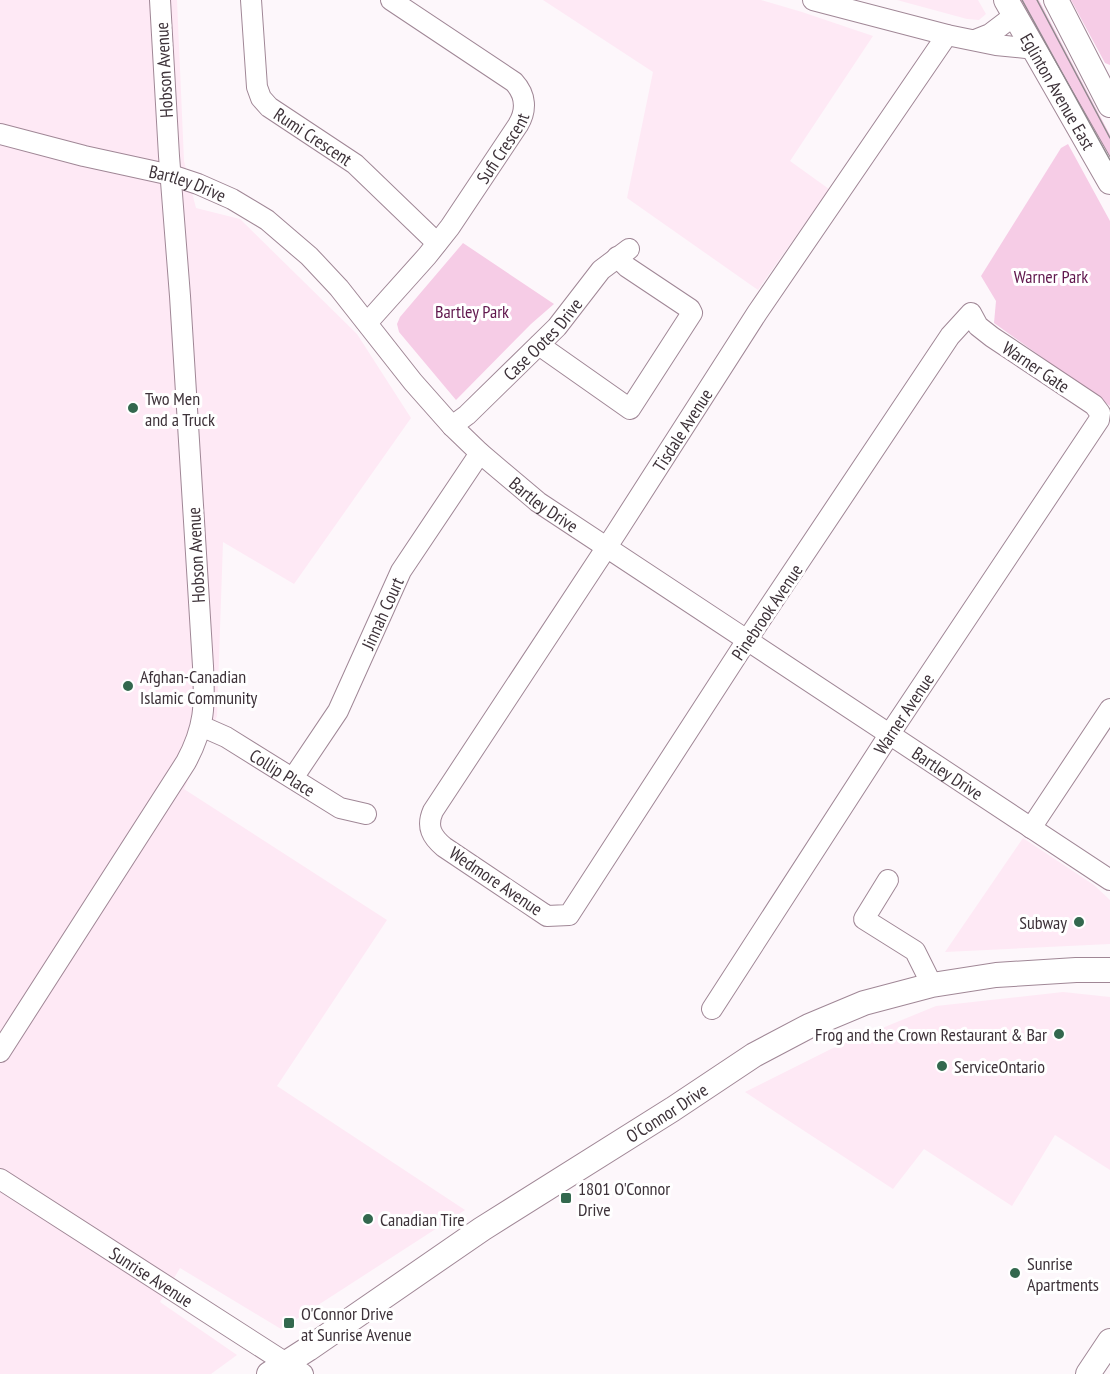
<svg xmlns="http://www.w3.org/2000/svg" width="1110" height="1374" viewBox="0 0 1110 1374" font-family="'PT Sans Narrow',sans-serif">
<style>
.built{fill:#fee9f5}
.green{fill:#f6cce6}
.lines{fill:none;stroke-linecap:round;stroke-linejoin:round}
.minor-casing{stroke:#a08796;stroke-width:22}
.major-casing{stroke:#a08796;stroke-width:26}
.minor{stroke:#fff;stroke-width:20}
.major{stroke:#fff;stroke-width:24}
.tram{stroke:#90888d;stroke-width:1.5}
.poi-dot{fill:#33684e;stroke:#fff;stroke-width:2}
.labels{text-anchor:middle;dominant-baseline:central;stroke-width:6;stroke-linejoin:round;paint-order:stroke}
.street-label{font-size:18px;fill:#3d3239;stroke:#fff}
.park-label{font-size:18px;fill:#61184e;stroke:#fff}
.poi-label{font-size:18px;fill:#3d3239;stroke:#fff;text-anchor:start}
</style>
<rect width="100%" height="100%" fill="#fdf7fb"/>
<!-- built -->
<path class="built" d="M 0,0 L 177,0 L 184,161 L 196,208 L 240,219 L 357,334 L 411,418 L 294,584 L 223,542 L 217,716 L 184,789 L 387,920 L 277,1086 L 465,1210 L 281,1329 L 180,1268 L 160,1302 L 237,1355 L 211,1374 L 0,1374 Z
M 543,0 L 761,0 L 802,12 L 873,36 L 790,161 L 829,189 L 758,290 L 627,198 L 653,72 Z
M 897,0 L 978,0 L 986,14 L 979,20 L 967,19 Z
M 1023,838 L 1094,885 L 1110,900 L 1110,944 L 945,952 Z
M 1063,992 L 1110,997 L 1110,1170 L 1055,1135 L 1012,1206 L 924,1149 L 893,1189 L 745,1092 L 831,1049 L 936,1006 Z"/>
<!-- green -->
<path class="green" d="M 1018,0 L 1039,0 L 1110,135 L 1110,163 Z
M 1071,0 L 1110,0 L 1110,65 L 1105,63 Z
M 1068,144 L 1110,221 L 1110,406 L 994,323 L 996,301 L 981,276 L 1061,148 Z
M 463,243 L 554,304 L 531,324 L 456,400 L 399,332 L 397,324 L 400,317 Z"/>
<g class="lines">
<!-- minor casing -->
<g class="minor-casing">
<g id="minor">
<path id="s1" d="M 251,0 L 257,87 L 261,98 L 269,107 L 355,164 L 437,243"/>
<path d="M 813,0 L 947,35 L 996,45 L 1035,49"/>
<path d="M 975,40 L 990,34 L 1015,15"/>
<path id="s2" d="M 0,134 L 84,156 L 171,175 L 198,184 L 232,199 L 267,220 L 309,256 L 339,288 L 413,382 L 452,426 L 480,453 L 538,502 L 1110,880"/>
<path id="s3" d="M 367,323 L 427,256 L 450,227 L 518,125 C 527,110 526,95 514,82 L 391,0"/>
<path d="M 539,345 L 630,409 L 692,313 L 690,309 L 627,267 L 617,257"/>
<path id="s4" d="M 452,426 L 467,415 L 557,327 L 601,270 L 629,249"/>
<path id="s5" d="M 201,726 L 226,737 L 340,808 L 366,814"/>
<path id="s6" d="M 293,778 L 338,711 L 401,571 L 480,453"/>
<path d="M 1031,828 L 1110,709"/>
<path d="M 888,880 L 864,919 L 915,951 L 932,985"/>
<path id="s7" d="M 712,1009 L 889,735 L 1099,420 L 1100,413 L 1094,405 L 992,337 L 978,326 L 971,313 L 950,336 L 747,640 L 569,915 L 547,916 L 444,847 C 432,837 426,827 433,811 L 616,533 L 757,313 L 947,35"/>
<path d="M 0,1052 L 186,762 C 205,727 205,705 203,666 L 180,296 L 169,156 L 160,0"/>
<path id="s8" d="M 0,1179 L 303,1374"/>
</g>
</g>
<!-- major casing -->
<g class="major-casing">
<g id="major">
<path id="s9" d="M 1006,0 L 1110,182"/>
<path d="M 1056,0 L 1110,105"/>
<path id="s10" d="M 269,1374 L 308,1349 L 482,1229 L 673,1109 L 754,1055 L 809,1026 L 864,1003 L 932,985 L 996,975 L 1076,970 L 1110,970"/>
<path d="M 1088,1374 L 1110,1341"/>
</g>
</g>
<!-- minor -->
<use href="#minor" class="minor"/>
<!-- major -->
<use href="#major" class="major"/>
<!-- tram -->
<path class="tram" d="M 1022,0 L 1110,160
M 1037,0 L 1110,138"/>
</g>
<!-- markers -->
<g class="poi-dot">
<circle cx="133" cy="408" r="6"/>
<circle cx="128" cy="686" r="6"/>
<circle cx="1079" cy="922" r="6"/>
<circle cx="1059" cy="1034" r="6"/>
<circle cx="942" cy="1066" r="6"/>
<rect x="560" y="1192" width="12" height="12" rx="3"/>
<circle cx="368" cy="1219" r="6"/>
<circle cx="1015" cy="1273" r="6"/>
<rect x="283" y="1317" width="12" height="12" rx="3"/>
</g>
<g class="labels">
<!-- street labels -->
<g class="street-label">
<text transform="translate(164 70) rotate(-93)">Hobson Avenue</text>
<text stroke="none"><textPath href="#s9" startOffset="105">Eglinton Avenue East</textPath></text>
<text stroke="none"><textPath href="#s1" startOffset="164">Rumi Crescent</textPath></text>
<text stroke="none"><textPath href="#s3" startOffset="222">Sufi Crescent</textPath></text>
<text stroke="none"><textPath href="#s2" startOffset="194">Bartley Drive</textPath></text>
<text stroke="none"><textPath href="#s4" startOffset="126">Case Ootes Drive</textPath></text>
<text transform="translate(1036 367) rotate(34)">Warner Gate</text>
<text stroke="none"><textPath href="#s7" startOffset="2244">Tisdale Avenue</textPath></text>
<text stroke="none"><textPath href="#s2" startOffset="681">Bartley Drive</textPath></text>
<text transform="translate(196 555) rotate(-93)">Hobson Avenue</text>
<text transform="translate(767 612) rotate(-56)">Pinebrook Avenue</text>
<text stroke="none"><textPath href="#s6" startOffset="188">Jinnah Court</textPath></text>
<text stroke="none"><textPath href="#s7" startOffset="352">Warner Avenue</textPath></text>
<text stroke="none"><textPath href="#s5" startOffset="94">Collip Place</textPath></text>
<text stroke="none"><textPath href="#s2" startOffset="1166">Bartley Drive</textPath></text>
<text transform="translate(496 881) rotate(34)">Wedmore Avenue</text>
<text stroke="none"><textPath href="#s10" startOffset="476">O'Connor Drive</textPath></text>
<text stroke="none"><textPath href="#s8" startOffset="180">Sunrise Avenue</textPath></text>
</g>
<!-- park labels -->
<g class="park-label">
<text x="1051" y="276">Warner Park</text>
<text x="472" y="311">Bartley Park</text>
</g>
<!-- poi labels -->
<g class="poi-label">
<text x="145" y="398">Two Men<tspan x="145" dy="21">and a Truck</tspan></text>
<text x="140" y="676">Afghan-Canadian<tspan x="140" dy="21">Islamic Community</tspan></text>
<text x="1067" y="922" text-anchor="end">Subway</text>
<text x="1047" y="1034" text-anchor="end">Frog and the Crown Restaurant &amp; Bar</text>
<text x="954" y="1066">ServiceOntario</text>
<text x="578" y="1188">1801 O'Connor<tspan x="578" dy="21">Drive</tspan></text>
<text x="380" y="1219">Canadian Tire</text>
<text x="1027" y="1263">Sunrise<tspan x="1027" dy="21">Apartments</tspan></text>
<text x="301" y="1313">O'Connor Drive<tspan x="301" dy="21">at Sunrise Avenue</tspan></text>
</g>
</g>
</svg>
